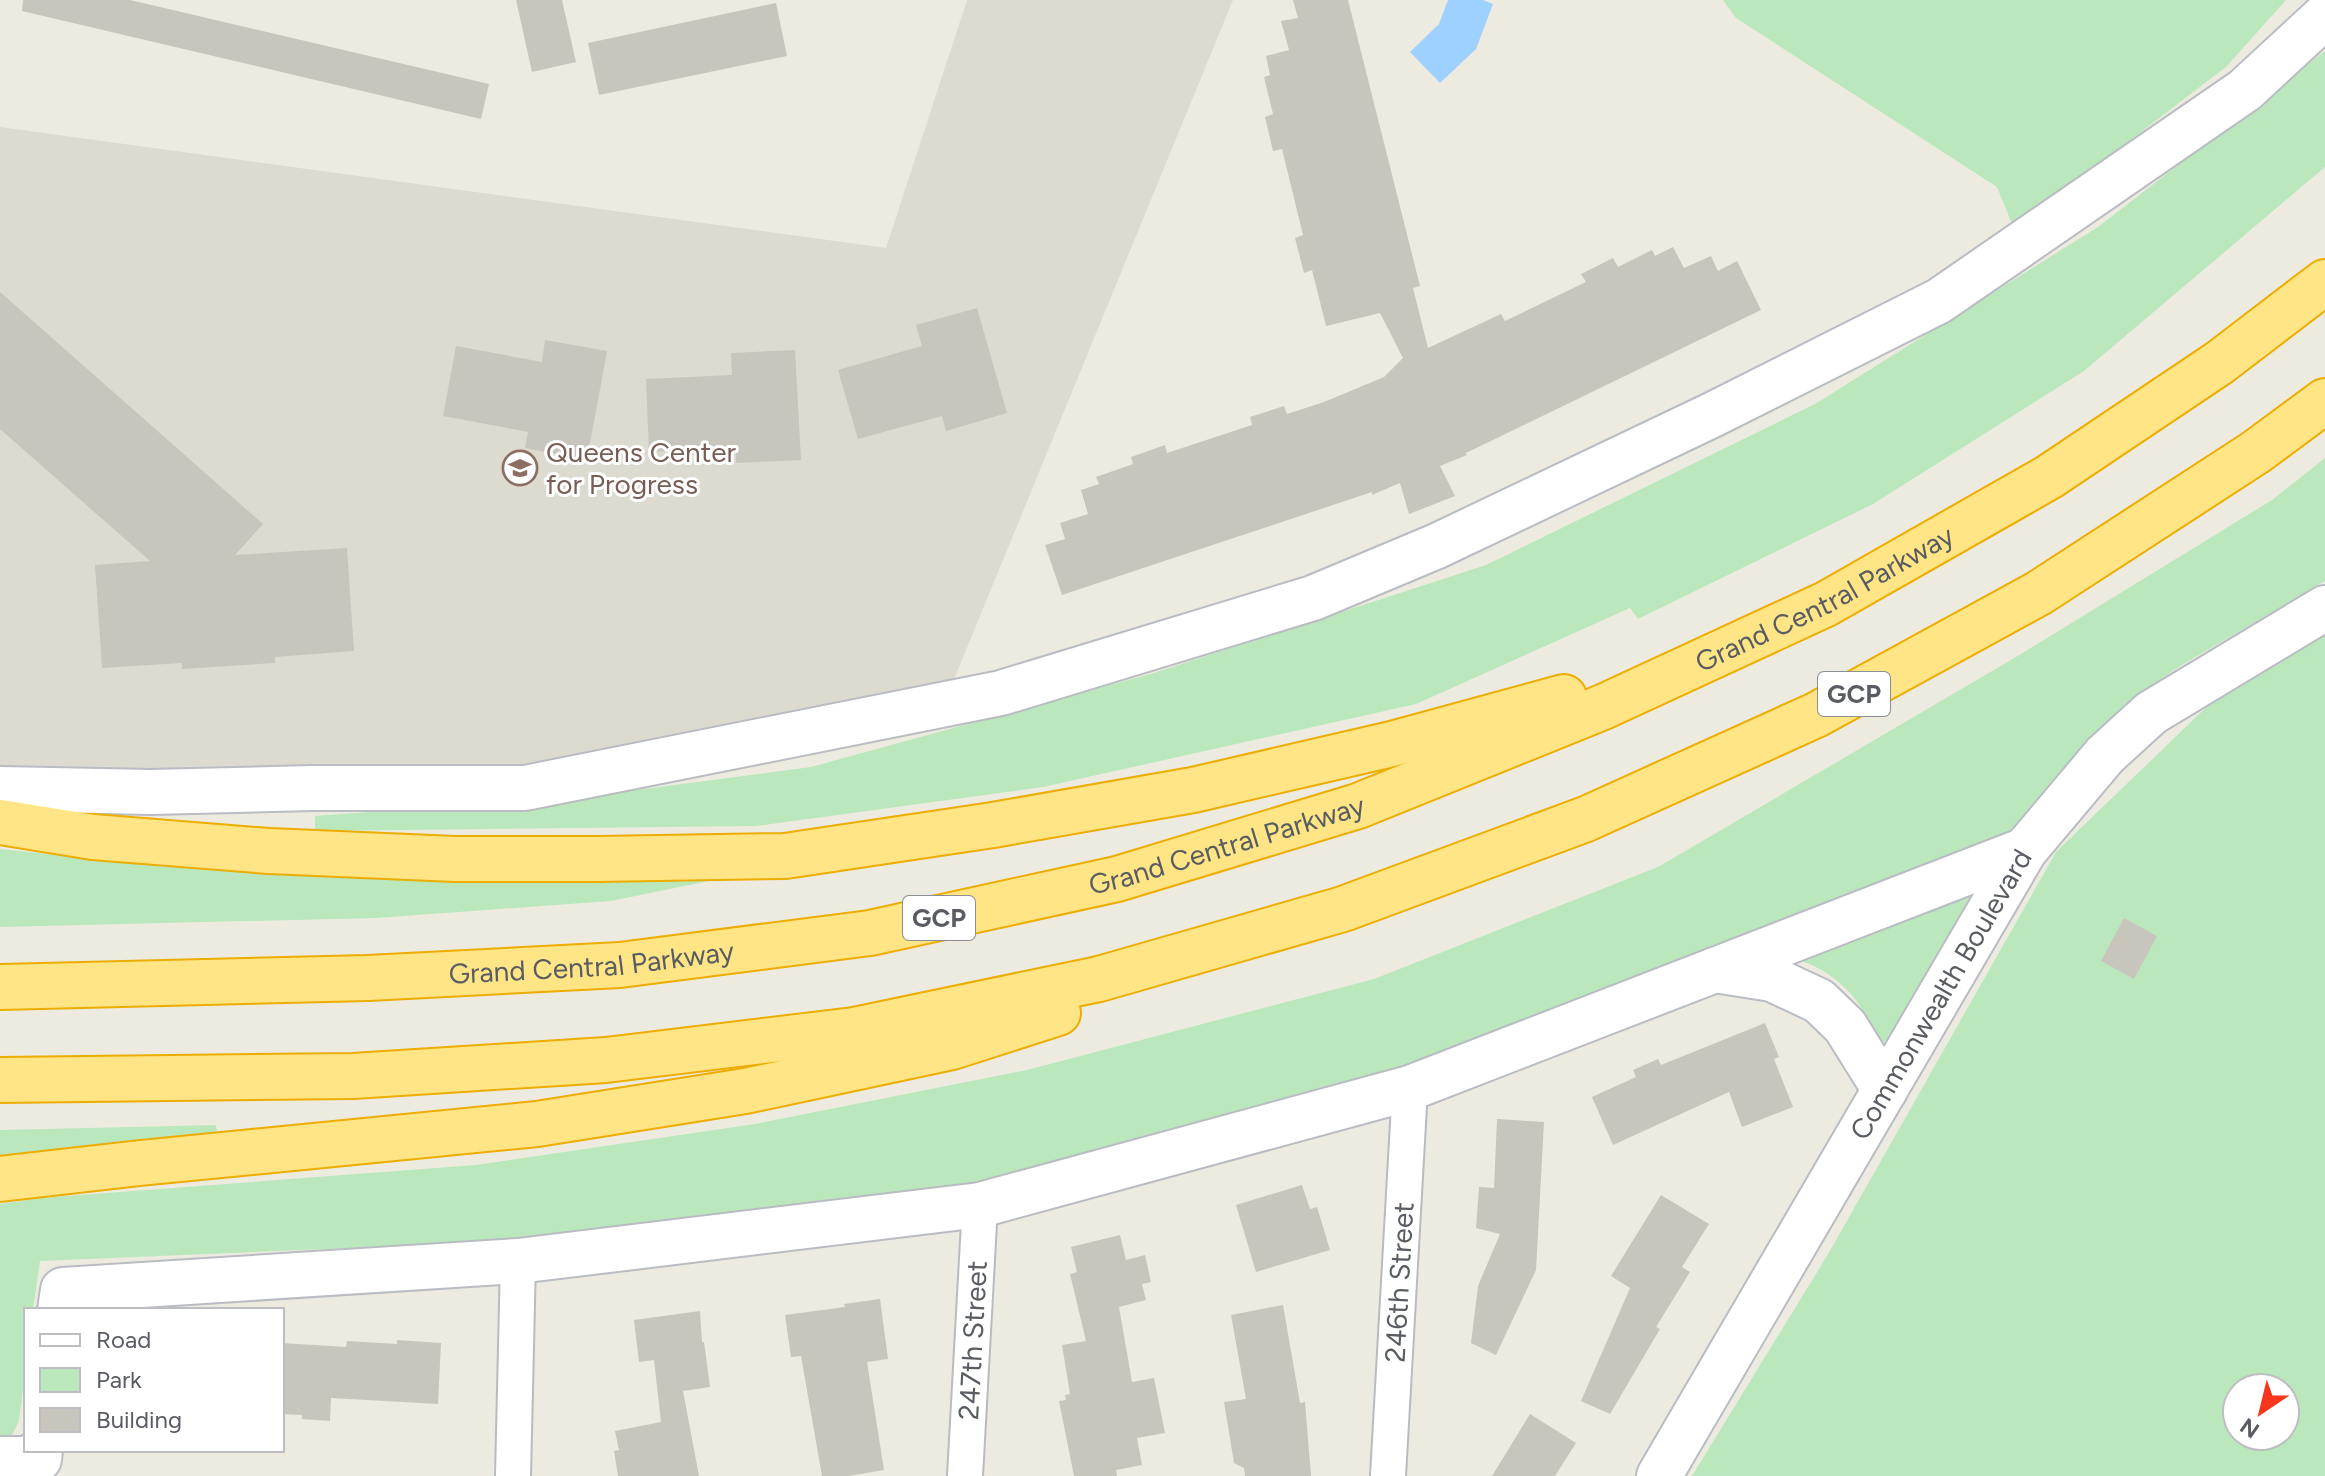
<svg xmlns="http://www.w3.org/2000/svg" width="2325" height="1476" viewBox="0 0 2325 1476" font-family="Figtree,sans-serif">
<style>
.education{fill:#dddacf}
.green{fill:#bae8bc;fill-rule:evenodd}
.water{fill:#9ed1ff}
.building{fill:#c8c5bd}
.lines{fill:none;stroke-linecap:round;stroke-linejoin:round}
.street-casing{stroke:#b8bbc1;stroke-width:38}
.secondary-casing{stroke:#b9bcc3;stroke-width:48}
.highway-casing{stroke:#edad00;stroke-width:48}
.street{stroke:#fff;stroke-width:34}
.secondary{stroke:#fff;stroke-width:44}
.highway{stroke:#ffe585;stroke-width:44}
.labels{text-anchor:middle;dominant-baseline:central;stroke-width:6;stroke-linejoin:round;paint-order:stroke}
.shield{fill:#fff;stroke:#8b8e92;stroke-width:2}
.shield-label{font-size:26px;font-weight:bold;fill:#595d63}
.education-label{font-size:28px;fill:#785e54;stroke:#fff;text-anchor:start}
.street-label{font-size:28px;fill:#595d63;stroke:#fff}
</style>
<rect width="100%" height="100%" fill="#edebe0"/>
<!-- education -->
<path class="education" d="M 967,0 L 1233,0 L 950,689 L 480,774 L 0,803 L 0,127 L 886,248 Z"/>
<!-- green -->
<path class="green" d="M 1723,0 L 2286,0 L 2226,67 L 2014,229 L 1997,187 L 1736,18 Z
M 2325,51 L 2325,167 L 2084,371 L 1873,504 L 1638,619 L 1630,608 L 1416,704 L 1043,787 L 756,826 L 315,831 L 315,816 L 591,796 L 811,767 L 1154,673 L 1486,565 L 1815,404 L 2098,227 Z
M 2325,458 L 2325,581 L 2180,666 L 2125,704 L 2026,819 L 1984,848 L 1396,1076 L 980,1182 L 865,1206 L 622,1231 L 421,1245 L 40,1261 L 33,1310 L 26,1310 L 26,1366 L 19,1421 L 10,1439 L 0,1441 L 0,1204 L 40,1198 L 476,1165 L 755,1124 L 1027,1070 L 1374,979 L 1658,867 L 2021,654 L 2272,500 Z
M 2325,628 L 2325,1476 L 1692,1476 L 1827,1256 L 2056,852 L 2223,691 ZM 2237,1388 L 2285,1388 L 2285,1436 L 2237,1436 Z
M 0,849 L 66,856 L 422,869 L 768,869 L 611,901 L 376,918 L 0,927 Z
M 1959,896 L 1969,896 L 1975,903 L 1893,1038 L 1880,1043 C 1870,1030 1867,1015 1858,1003 C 1844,983 1820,965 1796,960 Z
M 216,1125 L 218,1139 L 0,1168 L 0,1130 Z"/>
<!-- water -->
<path class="water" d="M 1448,0 L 1483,0 L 1493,4 L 1476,49 L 1440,83 L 1410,52 L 1439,24 Z"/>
<!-- building -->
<path class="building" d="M 23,0 L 130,0 L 489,84 L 481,119 L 22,11 Z
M 516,0 L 562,0 L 576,62 L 532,72 Z
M 1293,0 L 1348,0 L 1420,286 L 1413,288 L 1428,348 L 1501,314 L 1505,321 L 1586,282 L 1581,274 L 1613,258 L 1618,267 L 1652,250 L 1655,256 L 1673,247 L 1684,268 L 1711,256 L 1718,271 L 1737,261 L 1761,310 L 1466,453 L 1467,455 L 1440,466 L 1455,496 L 1409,514 L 1400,483 L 1372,495 L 1372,492 L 1062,595 L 1045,545 L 1065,539 L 1060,523 L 1088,514 L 1081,490 L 1099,484 L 1096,477 L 1133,464 L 1131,457 L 1165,445 L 1167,453 L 1252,425 L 1250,417 L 1284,406 L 1287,414 L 1324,402 L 1384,377 L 1403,358 L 1380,313 L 1326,326 L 1312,270 L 1304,273 L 1295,238 L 1303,235 L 1282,149 L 1273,151 L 1265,117 L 1273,114 L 1264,77 L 1270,75 L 1266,56 L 1289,50 L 1281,21 L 1298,18 Z
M 776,3 L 787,56 L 599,95 L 588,43 Z
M 0,292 L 263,524 L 235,555 L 347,548 L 354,651 L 275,657 L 275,663 L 182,669 L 182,663 L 102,668 L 95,565 L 150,561 L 0,429 Z
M 977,308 L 1007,413 L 946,431 L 942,416 L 858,439 L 838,370 L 922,346 L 916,325 Z
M 545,340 L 607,351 L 587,460 L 525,448 L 528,432 L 443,416 L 456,346 L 542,362 Z
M 795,350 L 801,460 L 736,463 L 736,448 L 649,452 L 646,379 L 732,375 L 731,353 Z
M 2124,918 L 2157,936 L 2134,979 L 2101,961 Z
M 1765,1023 L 1779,1057 L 1774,1059 L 1793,1107 L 1742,1127 L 1729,1092 L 1613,1145 L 1592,1097 L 1636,1077 L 1633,1070 L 1658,1059 L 1661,1065 Z
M 1497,1119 L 1544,1122 L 1536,1270 L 1496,1355 L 1471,1343 L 1478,1286 L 1500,1234 L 1476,1228 L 1479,1187 L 1494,1188 Z
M 1302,1185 L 1310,1209 L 1317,1207 L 1330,1250 L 1256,1272 L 1236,1205 Z
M 1661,1195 L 1709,1224 L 1682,1267 L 1690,1272 L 1656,1327 L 1660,1329 L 1610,1414 L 1581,1401 L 1630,1288 L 1611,1276 Z
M 1120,1235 L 1126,1260 L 1145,1255 L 1151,1282 L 1142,1284 L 1146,1300 L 1119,1307 L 1132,1382 L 1154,1378 L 1165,1433 L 1137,1438 L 1142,1465 L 1116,1470 L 1117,1476 L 1074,1476 L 1059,1401 L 1066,1400 L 1065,1395 L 1070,1394 L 1062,1345 L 1086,1341 L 1070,1274 L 1077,1272 L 1071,1247 Z
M 880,1299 L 888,1359 L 867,1362 L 884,1470 L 849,1476 L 822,1476 L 801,1356 L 791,1357 L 785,1315 L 845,1307 L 844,1304 Z
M 1283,1305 L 1300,1403 L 1305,1402 L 1311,1476 L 1245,1476 L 1244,1468 L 1234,1463 L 1224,1402 L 1246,1399 L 1231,1315 Z
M 700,1311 L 702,1342 L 704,1342 L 710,1387 L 683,1391 L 699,1476 L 618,1476 L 614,1451 L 619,1450 L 615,1431 L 661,1422 L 654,1360 L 639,1362 L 634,1320 Z
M 397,1340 L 441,1343 L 438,1404 L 331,1398 L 330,1421 L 302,1419 L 302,1415 L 282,1414 L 282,1343 L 346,1347 L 347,1341 L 397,1344 Z
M 1530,1414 L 1576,1443 L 1555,1476 L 1492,1476 Z"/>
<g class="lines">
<!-- street casing -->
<g class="street-casing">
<g id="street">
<path d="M 513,1476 L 518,1261"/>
<path id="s1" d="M 965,1476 L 980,1205"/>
<path id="s2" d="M 1388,1476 L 1410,1088"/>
</g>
</g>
<!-- secondary casing -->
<g class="secondary-casing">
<g id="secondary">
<path d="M 0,789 L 151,792 L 312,788 L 525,788 L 1001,693 L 1313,598 L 1437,546 L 1712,415 L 1939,301 L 2245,90 L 2325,16"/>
<path d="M 1715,970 L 1772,979 L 1819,1001 L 1845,1026 L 1885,1090"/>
<path d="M 60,1310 L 63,1290 L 518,1261 L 980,1205 L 1410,1088 L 2025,850"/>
<path d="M 0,1459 L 39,1459 L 40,1450"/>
<path id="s3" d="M 1659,1476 L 2025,850 L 2105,755 L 2151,713 L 2325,608"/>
</g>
</g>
<!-- highway casing -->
<g class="highway-casing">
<g id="highway">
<path d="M 0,822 L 93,837 L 269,851 L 455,859 L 598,859 L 785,856 L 993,825 L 1193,790 L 1392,744 L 1564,697"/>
<path id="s4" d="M 0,987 L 368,978 L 620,965 L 870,933 L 1117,879 L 1358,806 L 1603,707 L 1826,604 L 2049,477 L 2219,363 L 2325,282"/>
<path d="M 0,1080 L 353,1076 L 606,1060 L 854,1030 L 1099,979 L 1343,909 L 1586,819 L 1816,715 L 2039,593 L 2256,452 L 2325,401"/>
<path d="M 0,1179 L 140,1163 L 537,1124 L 745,1091 L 952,1047 L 1058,1013"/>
</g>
</g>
<!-- street -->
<use href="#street" class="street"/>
<!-- secondary -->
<use href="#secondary" class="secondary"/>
<!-- highway -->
<use href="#highway" class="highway"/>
</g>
<!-- icons -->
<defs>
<g id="school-ring" transform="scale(1.8)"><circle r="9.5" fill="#fff" stroke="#8d6e63" stroke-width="1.5"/><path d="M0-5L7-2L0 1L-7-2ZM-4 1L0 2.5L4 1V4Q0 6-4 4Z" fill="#8d6e63"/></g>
</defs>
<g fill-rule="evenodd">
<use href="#school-ring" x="520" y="468"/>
</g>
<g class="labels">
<!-- shield labels -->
<g class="shield">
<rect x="1818" y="672" width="72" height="44" rx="6"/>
<rect x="903" y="896" width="72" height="44" rx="6"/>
</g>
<g class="shield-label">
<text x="1854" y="694">GCP</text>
<text x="939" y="918">GCP</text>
</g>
<!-- education labels -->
<g class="education-label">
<text x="546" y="452">Queens Center<tspan x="546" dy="32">for Progress</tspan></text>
</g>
<!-- street labels -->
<g class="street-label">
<text stroke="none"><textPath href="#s4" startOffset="1888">Grand Central Parkway</textPath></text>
<text stroke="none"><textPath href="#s4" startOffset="1240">Grand Central Parkway</textPath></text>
<text stroke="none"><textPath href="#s4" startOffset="592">Grand Central Parkway</textPath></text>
<text stroke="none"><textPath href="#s3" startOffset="558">Commonwealth Boulevard</textPath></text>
<text stroke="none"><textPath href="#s2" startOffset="194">246th Street</textPath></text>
<text stroke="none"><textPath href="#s1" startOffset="136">247th Street</textPath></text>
</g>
</g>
<!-- legend -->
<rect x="24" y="1308" width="260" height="144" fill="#ffffff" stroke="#bdbec1" stroke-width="2"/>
<rect x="40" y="1334" width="40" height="12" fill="#ffffff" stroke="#bdbec1" stroke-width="2"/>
<text x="96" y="1348" font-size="24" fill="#595d63">Road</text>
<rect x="40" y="1368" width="40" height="24" fill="#bae8bc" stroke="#bdbec1" stroke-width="2"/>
<text x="96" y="1388" font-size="24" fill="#595d63">Park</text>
<rect x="40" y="1408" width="40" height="24" fill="#c8c5bd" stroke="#bdbec1" stroke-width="2"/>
<text x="96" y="1428" font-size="24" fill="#595d63">Building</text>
<!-- north arrow -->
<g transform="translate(2261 1412) rotate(215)"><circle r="38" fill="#ffffff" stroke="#bdbec1" stroke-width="2"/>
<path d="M0-6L14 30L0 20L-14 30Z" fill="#f6371d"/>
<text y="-12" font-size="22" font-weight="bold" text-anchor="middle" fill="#595d63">N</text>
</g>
</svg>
